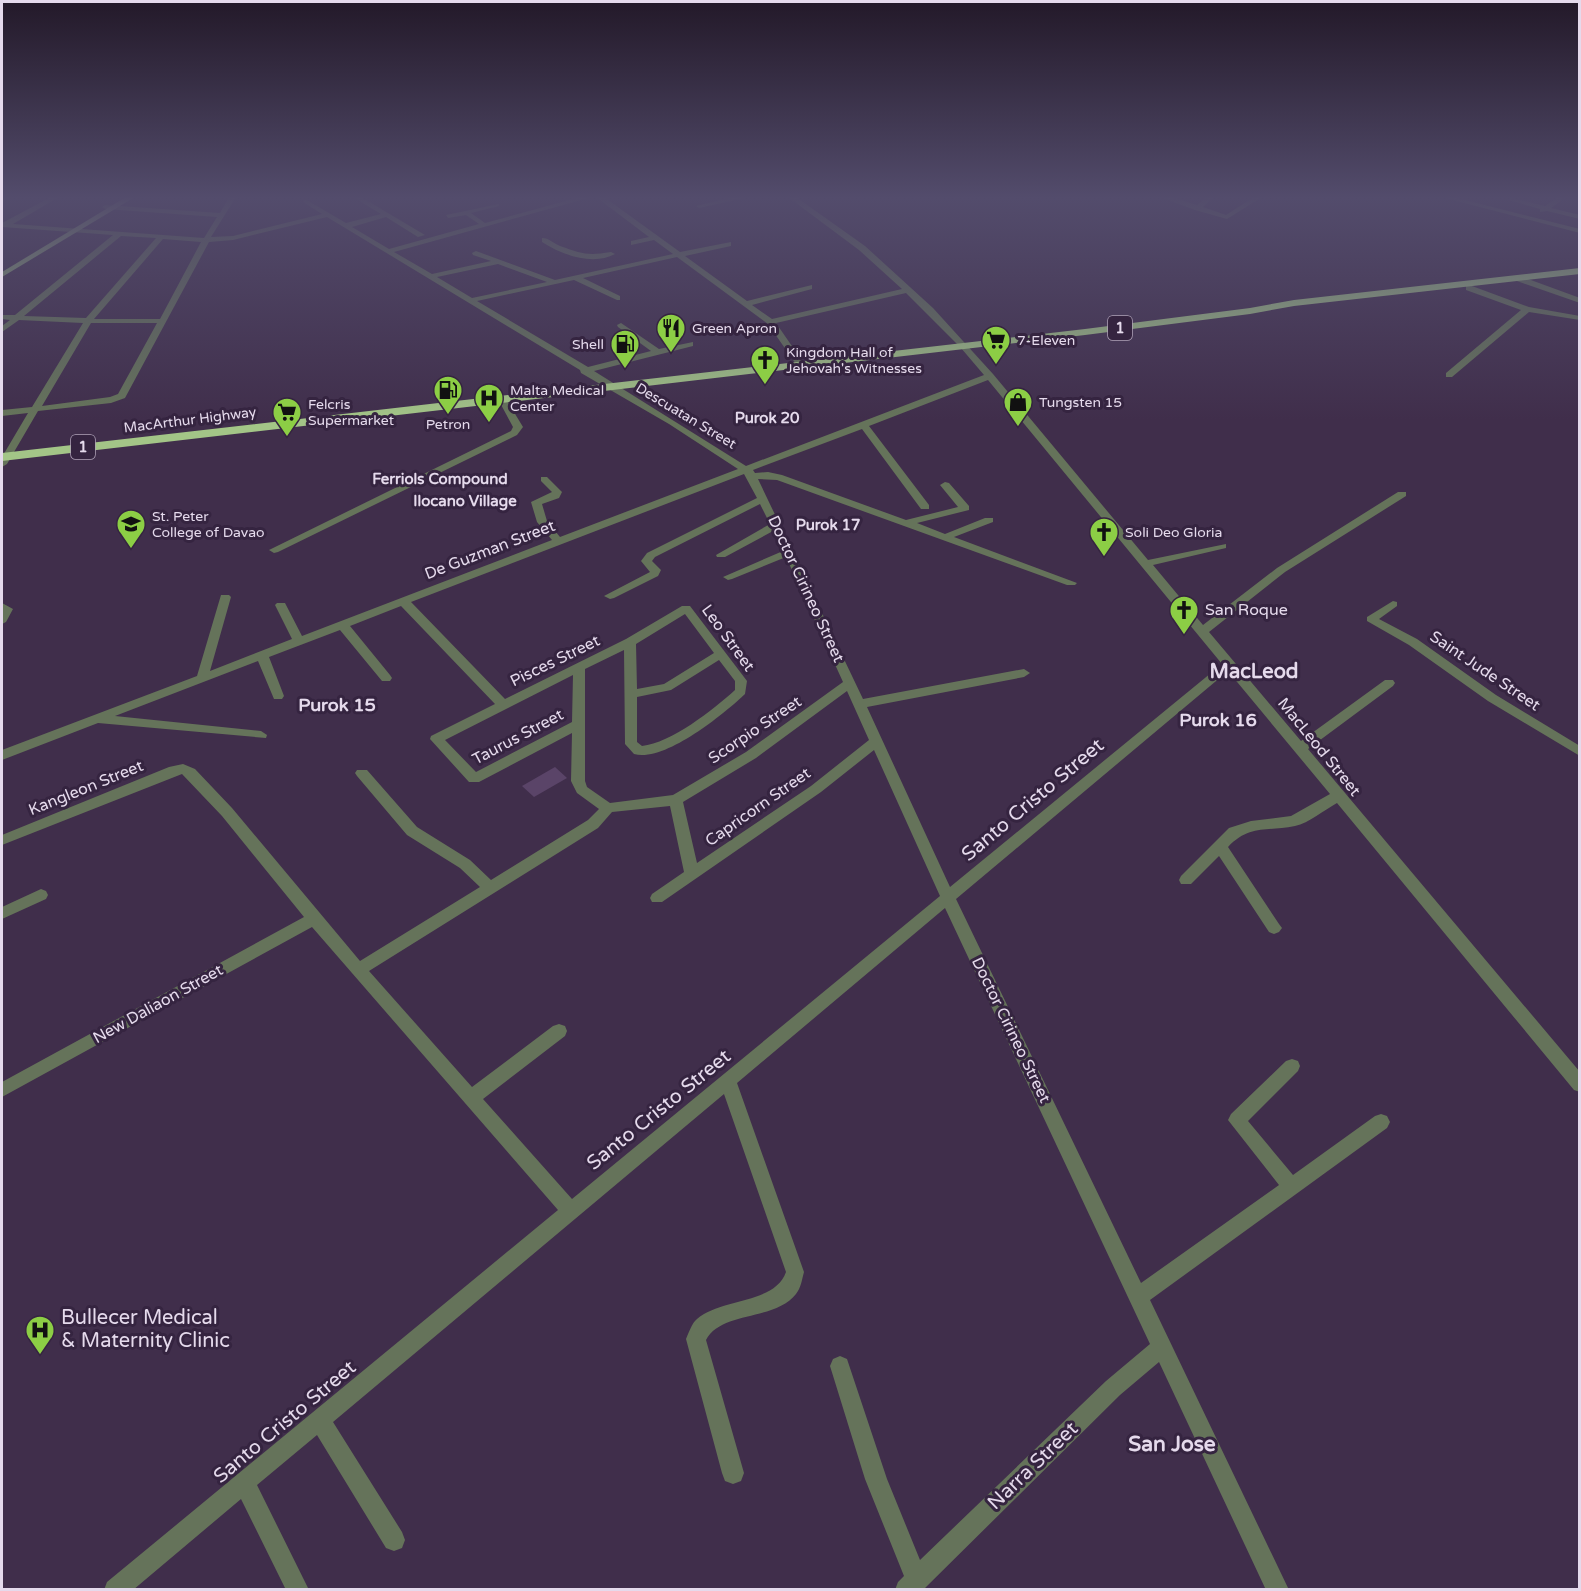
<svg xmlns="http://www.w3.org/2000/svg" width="1581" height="1591" viewBox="0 0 1581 1591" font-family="'Varela Round',sans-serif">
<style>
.green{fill:#5a4468}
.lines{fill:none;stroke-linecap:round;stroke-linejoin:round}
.minor{fill:#65735a;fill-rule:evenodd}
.major{fill:#91ae7a;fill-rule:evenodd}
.highway{fill:#a3c587;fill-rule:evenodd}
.labels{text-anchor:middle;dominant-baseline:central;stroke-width:6;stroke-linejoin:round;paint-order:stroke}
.far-poi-label{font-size:14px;fill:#e5daec;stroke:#352440;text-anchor:start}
.far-street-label{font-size:14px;fill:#e5daec;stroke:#352440}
.shield{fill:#352440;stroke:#b0a3b8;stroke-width:1.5}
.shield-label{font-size:15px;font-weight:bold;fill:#e5daec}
.far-neighbourhood-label{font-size:15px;font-weight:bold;fill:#e5daec;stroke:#352440}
.street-label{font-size:16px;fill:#e5daec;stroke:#352440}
.poi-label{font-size:16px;fill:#e5daec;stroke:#352440;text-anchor:start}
.neighbourhood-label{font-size:18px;font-weight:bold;fill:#e5daec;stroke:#352440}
.quarter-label{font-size:20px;font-weight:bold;fill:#e5daec;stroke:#352440}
.near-street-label{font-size:20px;fill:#e5daec;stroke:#352440}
.near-poi-label{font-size:20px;fill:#e5daec;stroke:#352440;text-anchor:start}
.near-neighbourhood-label{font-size:21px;font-weight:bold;fill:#e5daec;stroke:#352440}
</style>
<rect width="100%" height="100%" fill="#402e4b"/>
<!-- green -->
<path class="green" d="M 555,767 L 567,778 L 534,797 L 522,786 Z"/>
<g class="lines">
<!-- minor -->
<path class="minor" d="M 2,197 L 11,197 L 2,202 Z
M 51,197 L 59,197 L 13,224 L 204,238 L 217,217 L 105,209 L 102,207 L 105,205 L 220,213 L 229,197 L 236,197 L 211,237 L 233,236 L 322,214 L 303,202 L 305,199 L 346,223 L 381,214 L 353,197 L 361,197 L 425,235 L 418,237 L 386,217 L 352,227 L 389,249 L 479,224 L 466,215 L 448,218 L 446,215 L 499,204 L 499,206 L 471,213 L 485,223 L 580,197 L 592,197 L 394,252 L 432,274 L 491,261 L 473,255 L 472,253 L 476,251 L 555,280 L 673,254 L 654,240 L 631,245 L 631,241 L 649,237 L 596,197 L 604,197 L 680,252 L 731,242 L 731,246 L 685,256 L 747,301 L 812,285 L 812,289 L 752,305 L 772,319 L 902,289 L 859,250 L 788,197 L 796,197 L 865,246 L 933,308 L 993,374 L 1148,560 L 1226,544 L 1226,548 L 1153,565 L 1203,625 L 1277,568 L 1398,492 L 1406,492 L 1406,496 L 1285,572 L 1209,632 L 1301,741 L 1385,680 L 1393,680 L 1395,683 L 1393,686 L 1308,749 L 1580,1072 L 1580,1092 L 1574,1090 L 1337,803 C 1324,810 1309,823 1295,826 C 1267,832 1250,824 1228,847 L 1279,924 L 1282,928 L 1279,932 L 1274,934 L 1269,932 L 1219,856 L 1191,884 L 1181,884 L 1179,880 L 1181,876 L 1229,828 L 1251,821 L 1291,816 L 1330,794 L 1228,671 L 956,899 L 1141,1283 L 1279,1185 L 1228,1120 L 1231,1114 L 1286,1061 L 1292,1059 L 1298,1061 L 1300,1066 L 1298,1071 L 1248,1121 L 1293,1175 L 1375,1116 L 1381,1114 L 1387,1116 L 1390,1122 L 1387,1128 L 1150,1300 L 1289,1590 L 1266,1590 L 1159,1362 L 1120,1395 L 923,1590 L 895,1590 L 898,1582 L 904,1576 L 865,1479 L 830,1366 L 833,1359 L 840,1356 L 847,1359 L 887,1479 L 920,1560 L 1106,1381 L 1150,1344 L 945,908 L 737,1083 L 804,1272 C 802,1279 801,1288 796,1294 C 775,1321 721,1311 706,1340 L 744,1473 L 741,1481 L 733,1484 L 725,1481 L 722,1473 L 686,1339 C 689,1332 692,1323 697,1319 C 721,1298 775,1304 786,1272 L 724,1094 L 333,1422 L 402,1532 L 405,1540 L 402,1548 L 394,1551 L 386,1548 L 317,1435 L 257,1485 L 309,1590 L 286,1590 L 241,1499 L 133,1590 L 104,1590 L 107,1582 L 558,1210 L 312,927 L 2,1097 L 2,1082 L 304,917 L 222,816 L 182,774 L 2,845 L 2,835 L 169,767 L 183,764 L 195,769 L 232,808 L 360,961 L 480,887 L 460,868 L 407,835 L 357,776 L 355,773 L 357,770 L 367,770 L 417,827 L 470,860 L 491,880 L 588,820 L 599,809 L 577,793 L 571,781 L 572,733 L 479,782 L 469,782 L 430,739 L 431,736 L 495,704 L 401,606 L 350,626 L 390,675 L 392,678 L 390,681 L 382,681 L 340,630 L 269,657 L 284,696 L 282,699 L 274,699 L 258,661 L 115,716 L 261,731 L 267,735 L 266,738 L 98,723 L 2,760 L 2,750 L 197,676 L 221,595 L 229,595 L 231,597 L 210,671 L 292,639 L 275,605 L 277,603 L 285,603 L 302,636 L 552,540 L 537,522 L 531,502 L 552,492 L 541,481 L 541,477 L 547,477 L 562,492 L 559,498 L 542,504 L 547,521 L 560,537 L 738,469 L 669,424 L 581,373 L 580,370 L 327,217 L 233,240 L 209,242 L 125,398 L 111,403 L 38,411 L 7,464 L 2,467 L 2,457 L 28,413 L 2,416 L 2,410 L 32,407 L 83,323 L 19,320 L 2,332 L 2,326 L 10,320 L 2,319 L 2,315 L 15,315 L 113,235 L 2,227 L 2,223 ZM 121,236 L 156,238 L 86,318 L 24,316 ZM 163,239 L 201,242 L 160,319 L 94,319 ZM 677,257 L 768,324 L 798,367 L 805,365 L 776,323 L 906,293 L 961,348 L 984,375 L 746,466 L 594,371 L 693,346 L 693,342 L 659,349 L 621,323 L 617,325 L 618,327 L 651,351 L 588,367 L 477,301 L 574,280 L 617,300 L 620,300 L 620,296 L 583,278 ZM 498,264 L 547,282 L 472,298 L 437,277 ZM 91,323 L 157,323 L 118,394 L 110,397 L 42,406 ZM 988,380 L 1222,664 L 950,887 L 867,707 L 1024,677 L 1030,673 L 1024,669 L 863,699 L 758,479 L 777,480 L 1067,585 L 1075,585 L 1077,583 L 954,537 L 993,522 L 993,518 L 985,518 L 945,534 L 917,523 L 969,510 L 969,506 L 949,483 L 945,482 L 940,485 L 958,507 L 906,520 L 782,475 L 768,472 L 755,473 L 753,470 L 862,429 L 921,509 L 929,509 L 929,505 L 869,426 ZM 744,474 L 757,498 L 647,553 L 641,561 L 650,572 L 604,596 L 610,599 L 614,598 L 658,576 L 661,570 L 652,561 L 655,557 L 760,504 L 770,524 L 716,555 L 717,557 L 725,557 L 773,531 L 783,551 L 723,577 L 728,580 L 732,579 L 786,557 L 843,682 L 746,752 L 673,795 L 610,803 L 587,787 L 585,781 L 585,669 L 624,650 L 625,744 L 634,754 C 664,763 724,714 745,694 L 747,681 L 690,606 L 682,606 L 626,639 L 505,699 L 411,602 ZM 685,614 L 714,653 L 664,684 L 637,689 L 636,644 ZM 719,660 L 735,681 L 735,690 C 713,710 671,743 642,746 L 637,742 L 637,697 L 671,690 ZM 573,675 L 572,722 L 476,772 L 445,740 ZM 847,691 L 869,740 L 811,786 L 697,863 L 683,802 L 756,758 ZM 874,750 L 940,896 L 572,1199 L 483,1099 L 565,1036 L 567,1031 L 565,1026 L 559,1024 L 553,1026 L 472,1087 L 369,971 L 598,828 L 612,812 L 670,806 L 684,872 L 652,894 L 650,898 L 652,902 L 662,902 L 821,792 Z
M 734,197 L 749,197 L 699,208 L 696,206 Z
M 1160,197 L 1171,197 L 1197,205 L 1207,197 L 1214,197 L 1203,207 L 1226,215 L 1254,197 L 1262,197 L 1227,219 L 1195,210 Z
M 1441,197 L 1453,197 L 1580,229 L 1580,233 Z
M 1558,197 L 1566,197 L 1551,208 L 1580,215 L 1580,219 L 1547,211 L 1540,212 L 1540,209 L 1508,200 L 1511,198 L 1545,206 Z
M 542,238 C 549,238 553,243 560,246 C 582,254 588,256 611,252 L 615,254 C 593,266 562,255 542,242 Z
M 1514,276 L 1520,276 L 1580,298 L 1580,303 L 1514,280 Z
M 1466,286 L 1472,286 L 1529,307 L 1580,316 L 1580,320 L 1529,312 L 1452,377 L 1446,377 L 1446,373 L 1521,310 L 1466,290 Z
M 502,396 L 506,399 L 523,427 L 517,435 L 278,552 L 274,553 L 269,550 L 511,431 L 513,427 L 498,399 Z
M 1393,601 L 1397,602 L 1397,606 L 1379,619 L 1417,639 L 1496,695 L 1580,746 L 1580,756 L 1488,701 L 1409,645 L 1367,621 L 1367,617 Z
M 2,603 L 13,609 L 6,622 L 2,624 Z
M 41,889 L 46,891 L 48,895 L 46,899 L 2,919 L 2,907 Z"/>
<!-- major -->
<path class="major" d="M 126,197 L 135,197 L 2,277 L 2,272 Z"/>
<!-- highway -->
<path class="highway" d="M 1580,268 L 1580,274 L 1294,306 L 1250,314 L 1085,335 L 2,461 L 2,453 L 1085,329 L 1250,308 L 1294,300 Z"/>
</g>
<!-- sky -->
<linearGradient id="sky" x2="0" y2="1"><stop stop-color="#231929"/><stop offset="0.47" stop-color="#534c6c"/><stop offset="1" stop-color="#534c6c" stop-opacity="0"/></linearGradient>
<rect width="1581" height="420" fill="url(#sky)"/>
<!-- icons -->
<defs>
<g id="restaurant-pin" transform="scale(1.5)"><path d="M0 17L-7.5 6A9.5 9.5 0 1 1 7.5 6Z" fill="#8cce45" stroke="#352440"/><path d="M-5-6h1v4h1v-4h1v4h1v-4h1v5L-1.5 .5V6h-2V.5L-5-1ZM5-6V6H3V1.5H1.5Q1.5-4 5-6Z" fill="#111"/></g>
<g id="supermarket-pin" transform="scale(1.5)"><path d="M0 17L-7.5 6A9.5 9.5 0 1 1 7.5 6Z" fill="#8cce45" stroke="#352440"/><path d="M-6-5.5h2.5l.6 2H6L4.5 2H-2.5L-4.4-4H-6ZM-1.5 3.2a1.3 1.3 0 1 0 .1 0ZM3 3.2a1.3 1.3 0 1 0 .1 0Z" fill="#111"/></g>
<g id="fuel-pin" transform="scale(1.5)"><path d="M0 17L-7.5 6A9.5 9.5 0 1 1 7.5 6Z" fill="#8cce45" stroke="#352440"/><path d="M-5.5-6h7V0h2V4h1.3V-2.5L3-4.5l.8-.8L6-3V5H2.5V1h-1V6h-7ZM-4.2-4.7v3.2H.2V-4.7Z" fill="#111"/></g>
<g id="church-pin" transform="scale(1.5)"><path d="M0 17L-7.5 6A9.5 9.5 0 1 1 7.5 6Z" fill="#8cce45" stroke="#352440"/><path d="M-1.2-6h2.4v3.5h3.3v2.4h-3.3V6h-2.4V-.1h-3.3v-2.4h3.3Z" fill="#111"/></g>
<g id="hospital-pin" transform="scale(1.5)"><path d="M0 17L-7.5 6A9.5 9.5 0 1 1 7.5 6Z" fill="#8cce45" stroke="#352440"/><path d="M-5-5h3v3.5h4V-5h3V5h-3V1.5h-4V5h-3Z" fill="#111"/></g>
<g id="shop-pin" transform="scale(1.5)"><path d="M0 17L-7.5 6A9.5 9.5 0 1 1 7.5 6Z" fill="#8cce45" stroke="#352440"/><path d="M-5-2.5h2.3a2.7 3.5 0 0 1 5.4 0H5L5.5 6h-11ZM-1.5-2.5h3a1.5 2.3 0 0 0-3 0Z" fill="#111"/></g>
<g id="university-pin" transform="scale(1.5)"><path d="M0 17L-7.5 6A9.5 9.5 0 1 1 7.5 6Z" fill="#8cce45" stroke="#352440"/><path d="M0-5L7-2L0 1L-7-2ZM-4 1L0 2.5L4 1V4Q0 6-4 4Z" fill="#111"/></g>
</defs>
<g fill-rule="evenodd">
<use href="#restaurant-pin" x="671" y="328"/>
<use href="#supermarket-pin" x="996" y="340"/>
<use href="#fuel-pin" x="625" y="344"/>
<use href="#church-pin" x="765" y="360"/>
<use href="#fuel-pin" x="448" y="390"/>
<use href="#hospital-pin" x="489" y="398"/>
<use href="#shop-pin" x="1018" y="402"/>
<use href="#supermarket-pin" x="287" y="412"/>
<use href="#university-pin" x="131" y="524"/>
<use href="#church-pin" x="1104" y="532"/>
<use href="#church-pin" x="1184" y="610"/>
<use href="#hospital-pin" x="40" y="1330"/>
</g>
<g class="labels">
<!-- far-poi labels -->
<g class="far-poi-label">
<text x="692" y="328">Green Apron</text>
<text x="1017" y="340">7-Eleven</text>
<text x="604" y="344" text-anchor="end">Shell</text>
<text x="786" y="352">Kingdom Hall of<tspan x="786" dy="16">Jehovah's Witnesses</tspan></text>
<text x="510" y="390">Malta Medical<tspan x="510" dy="16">Center</tspan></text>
<text x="1039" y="402">Tungsten 15</text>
<text x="308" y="404">Felcris<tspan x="308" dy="16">Supermarket</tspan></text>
<text x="448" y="424" text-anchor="middle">Petron</text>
<text x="152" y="516">St. Peter<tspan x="152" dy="16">College of Davao</tspan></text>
<text x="1125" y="532">Soli Deo Gloria</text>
</g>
<!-- far-street labels -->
<g class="far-street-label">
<text transform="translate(686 416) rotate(31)">Descuatan Street</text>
<text transform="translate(190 420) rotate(-7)">MacArthur Highway</text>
</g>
<!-- shield labels -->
<g class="shield">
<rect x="1108" y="316" width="24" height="24" rx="4.5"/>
<rect x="71" y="435" width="24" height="24" rx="4.5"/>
</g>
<g class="shield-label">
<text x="1120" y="328">1</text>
<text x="83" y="447">1</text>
</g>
<!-- far-neighbourhood labels -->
<g class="far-neighbourhood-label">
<text x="767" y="418">Purok 20</text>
<text x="440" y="479">Ferriols Compound</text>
<text x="465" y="501">Ilocano Village</text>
<text x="828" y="525">Purok 17</text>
</g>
<!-- street labels -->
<g class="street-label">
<text transform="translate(490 550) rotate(-21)">De Guzman Street</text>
<text transform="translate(806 589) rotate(65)">Doctor Cirineo Street</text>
<text transform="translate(728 638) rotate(54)">Leo Street</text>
<text transform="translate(555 661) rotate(-26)">Pisces Street</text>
<text transform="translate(1485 671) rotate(34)">Saint Jude Street</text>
<text transform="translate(755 730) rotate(-34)">Scorpio Street</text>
<text transform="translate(518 737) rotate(-28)">Taurus Street</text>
<text transform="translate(1319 747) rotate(51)">MacLeod Street</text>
<text transform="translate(86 788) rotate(-22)">Kangleon Street</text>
<text transform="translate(758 807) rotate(-35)">Capricorn Street</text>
<text transform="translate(158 1004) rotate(-29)">New Daliaon Street</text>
<text transform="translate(1011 1030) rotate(64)">Doctor Cirineo Street</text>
</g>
<!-- poi labels -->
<g class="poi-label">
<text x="1205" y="610">San Roque</text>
</g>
<!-- neighbourhood labels -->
<g class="neighbourhood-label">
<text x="337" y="705">Purok 15</text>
<text x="1218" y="720">Purok 16</text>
</g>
<!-- quarter labels -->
<g class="quarter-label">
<text x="1254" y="672">MacLeod</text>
</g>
<!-- near-street labels -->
<g class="near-street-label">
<text transform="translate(1033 800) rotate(-40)">Santo Cristo Street</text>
<text transform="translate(659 1110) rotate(-39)">Santo Cristo Street</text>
<text transform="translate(285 1422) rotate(-40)">Santo Cristo Street</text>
<text transform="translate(1033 1466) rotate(-44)">Narra Street</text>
</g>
<!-- near-poi labels -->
<g class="near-poi-label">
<text x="61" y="1318">Bullecer Medical<tspan x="61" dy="23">&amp; Maternity Clinic</tspan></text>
</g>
<!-- near-neighbourhood labels -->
<g class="near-neighbourhood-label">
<text x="1172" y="1444">San Jose</text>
</g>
</g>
<!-- border -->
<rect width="1581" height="1591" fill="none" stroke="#e5daec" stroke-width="6"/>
</svg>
